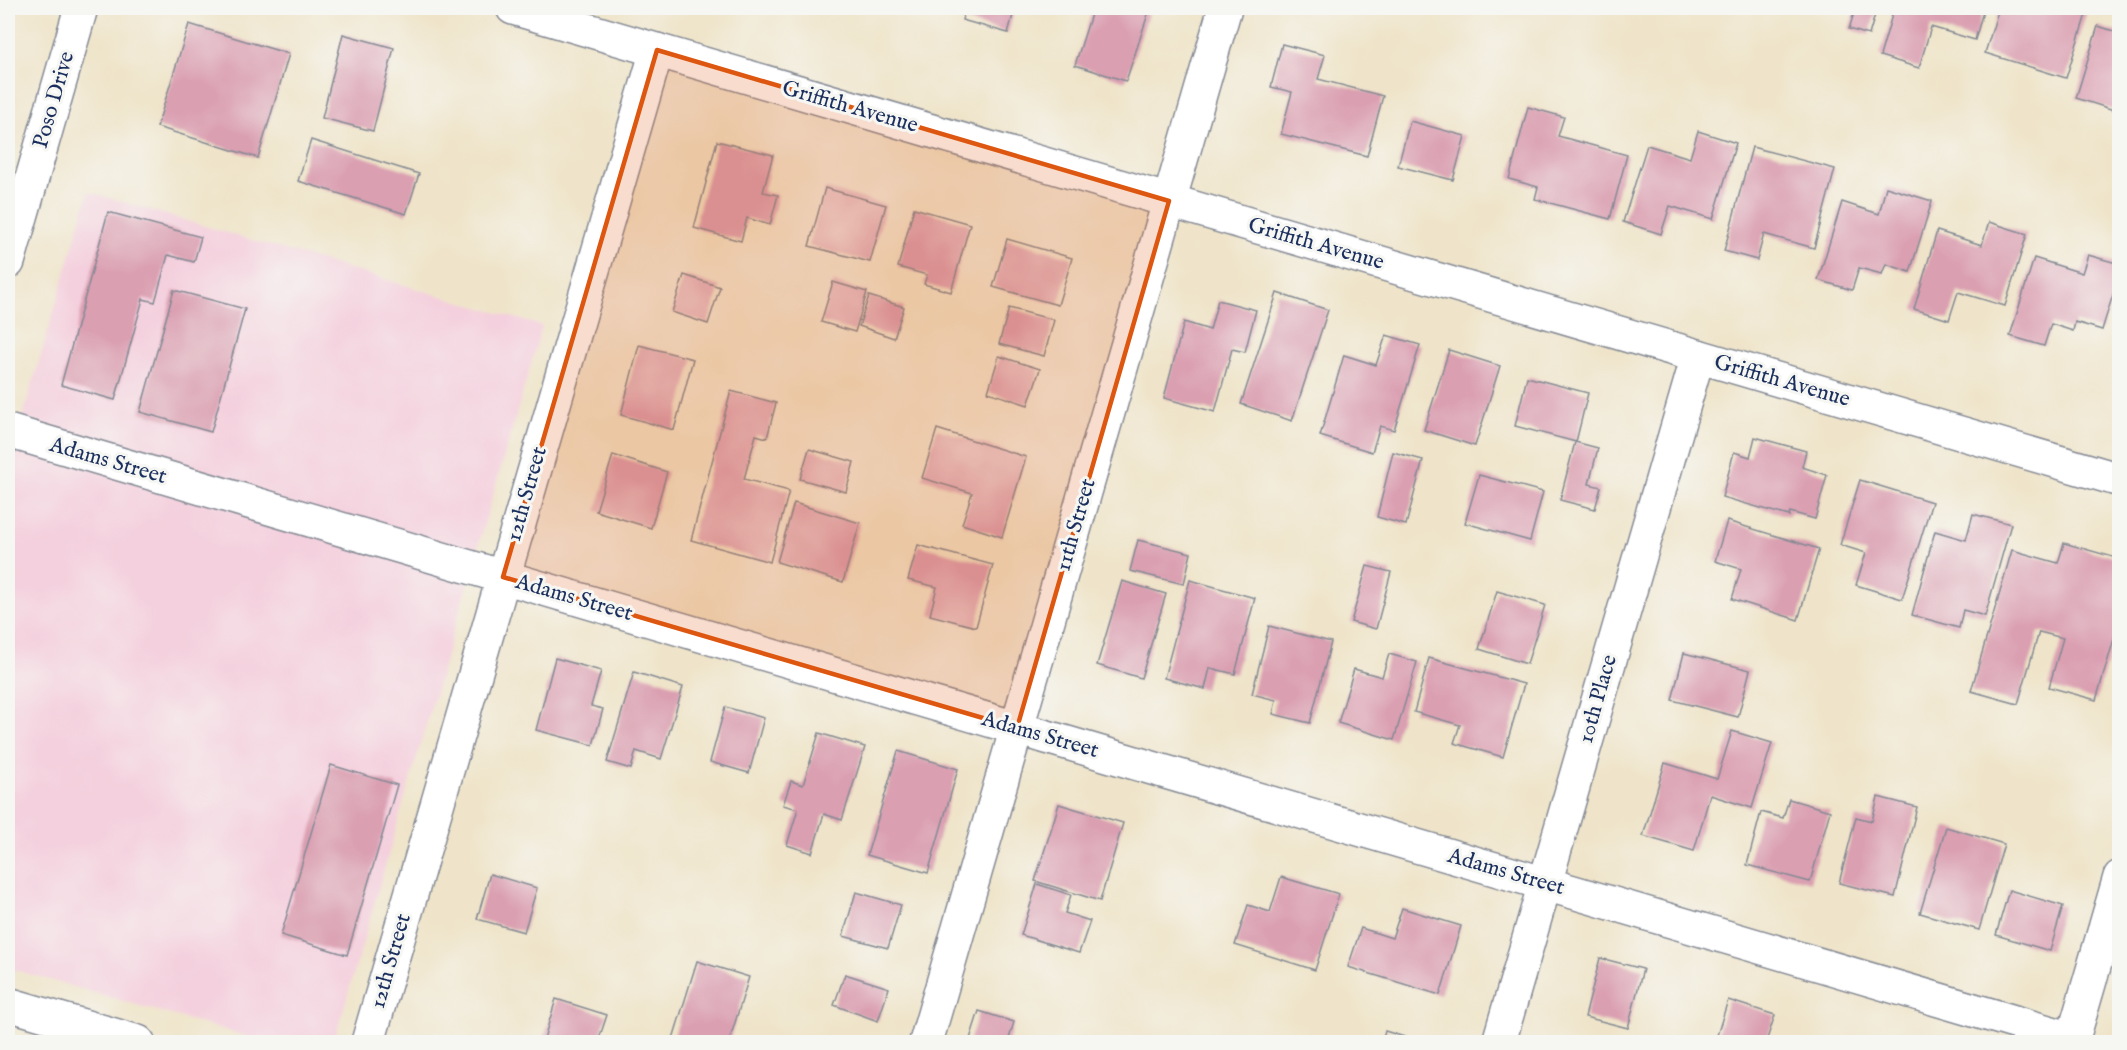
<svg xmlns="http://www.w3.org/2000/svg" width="2127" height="1050" viewBox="0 0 2127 1050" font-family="'IM FELL English',serif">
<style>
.built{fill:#f4cfdd}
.building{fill:#da9fb1}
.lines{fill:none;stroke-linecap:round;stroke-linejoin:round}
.minor-casing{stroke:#858a94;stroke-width:36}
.tertiary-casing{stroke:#858a94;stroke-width:36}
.secondary-casing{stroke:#858a94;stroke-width:36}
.minor{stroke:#fff;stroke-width:33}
.tertiary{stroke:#fff;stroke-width:33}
.secondary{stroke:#fff;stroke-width:33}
.marked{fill:#de5710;fill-opacity:0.2;stroke:#de5710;stroke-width:4.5;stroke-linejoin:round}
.labels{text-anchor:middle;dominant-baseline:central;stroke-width:6;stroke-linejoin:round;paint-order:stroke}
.street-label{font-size:22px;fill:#1b2f5e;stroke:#f6f6f2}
</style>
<rect width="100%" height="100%" fill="#f6f6f2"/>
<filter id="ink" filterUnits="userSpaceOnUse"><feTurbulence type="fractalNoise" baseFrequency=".0167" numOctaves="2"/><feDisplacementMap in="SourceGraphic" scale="12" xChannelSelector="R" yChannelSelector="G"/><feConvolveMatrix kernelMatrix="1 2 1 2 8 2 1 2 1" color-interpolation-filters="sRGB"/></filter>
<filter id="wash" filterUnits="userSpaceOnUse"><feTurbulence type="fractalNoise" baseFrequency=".008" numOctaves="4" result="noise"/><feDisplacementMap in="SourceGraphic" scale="24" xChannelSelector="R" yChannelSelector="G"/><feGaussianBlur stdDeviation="1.35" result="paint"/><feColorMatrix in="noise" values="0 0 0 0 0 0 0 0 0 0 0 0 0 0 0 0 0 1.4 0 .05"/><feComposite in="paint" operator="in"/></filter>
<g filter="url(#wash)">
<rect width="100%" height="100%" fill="#efe4c9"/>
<!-- built -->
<path class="built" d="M 89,192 L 542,326 L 334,1042 L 266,1042 L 8,968 L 8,466 Z"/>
<g id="blocks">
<!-- building -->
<path class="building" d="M 893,8 L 909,8 L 907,13 Z
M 965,8 L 1015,8 L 1008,33 L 962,20 Z
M 1093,8 L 1150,8 L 1126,81 L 1075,65 Z
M 1839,8 L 1877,8 L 1869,35 L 1849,29 L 1854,13 Z
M 1894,8 L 1984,8 L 1975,40 L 1931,27 L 1919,68 L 1880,56 Z
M 1999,8 L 2088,8 L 2066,78 L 1985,53 Z
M 189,24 L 289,54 L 258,158 L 157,127 Z
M 2098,26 L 2120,33 L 2120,112 L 2076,98 Z
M 343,34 L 394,48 L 373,131 L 322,118 Z
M 1282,44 L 1325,55 L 1318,79 L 1383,96 L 1367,156 L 1281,134 L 1292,92 L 1271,87 Z
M 1528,107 L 1564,117 L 1558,136 L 1627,155 L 1610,219 L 1535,199 L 1538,187 L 1509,179 Z
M 1410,121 L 1465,136 L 1453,180 L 1398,166 Z
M 1698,131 L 1736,143 L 1713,219 L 1670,206 L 1661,234 L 1623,222 L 1647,145 L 1690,158 Z
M 311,140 L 419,174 L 406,214 L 298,181 Z
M 717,141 L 773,155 L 763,192 L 778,195 L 770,225 L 747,218 L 741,241 L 694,228 Z
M 1752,147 L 1835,169 L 1814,248 L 1764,234 L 1757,260 L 1724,251 Z
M 1886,187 L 1932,201 L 1910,272 L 1886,264 L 1882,274 L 1859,268 L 1852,290 L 1818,280 L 1842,202 L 1879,214 Z
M 825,188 L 886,205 L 870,262 L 809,246 Z
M 914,208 L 970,224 L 951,292 L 924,284 L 927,275 L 898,267 Z
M 108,212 L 201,237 L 194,262 L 168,255 L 155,302 L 143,299 L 115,400 L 61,385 Z
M 1989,222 L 2027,234 L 2005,306 L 1958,292 L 1949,320 L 1914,309 L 1937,231 L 1982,245 Z
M 1007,239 L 1072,258 L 1058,305 L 993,287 Z
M 2088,255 L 2120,264 L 2120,272 L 2102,330 L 2075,322 L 2073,331 L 2051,324 L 2044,346 L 2010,336 L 2034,258 L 2082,273 Z
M 684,275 L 720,287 L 708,324 L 672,312 Z
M 833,282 L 867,292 L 855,332 L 821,322 Z
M 174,290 L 245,309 L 211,432 L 140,412 Z
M 1277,293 L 1328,310 L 1292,421 L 1241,404 Z
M 869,296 L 904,307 L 894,338 L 859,326 Z
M 1218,300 L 1256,310 L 1245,352 L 1232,349 L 1215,412 L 1164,398 L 1184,322 L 1210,330 Z
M 1009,308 L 1054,320 L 1044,356 L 999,344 Z
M 1386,335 L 1420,345 L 1394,430 L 1380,426 L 1372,452 L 1320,436 L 1344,355 L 1376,365 Z
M 639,345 L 693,359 L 674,430 L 621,415 Z
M 1449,350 L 1500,366 L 1475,446 L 1424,430 Z
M 999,356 L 1040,369 L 1028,405 L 988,392 Z
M 1527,377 L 1588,393 L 1576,442 L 1515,426 Z
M 731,391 L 776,403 L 767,438 L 756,435 L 744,479 L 789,491 L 770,562 L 691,540 Z
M 937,429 L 1026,457 L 1002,537 L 962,524 L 972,493 L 922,478 Z
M 1755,437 L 1806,451 L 1802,467 L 1827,475 L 1815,519 L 1790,512 L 1789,516 L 1722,497 L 1734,452 L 1750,457 Z
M 1575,442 L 1598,448 L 1589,484 L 1601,487 L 1595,509 L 1560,500 Z
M 809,449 L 854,462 L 846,492 L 800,479 Z
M 1393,452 L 1423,460 L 1406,525 L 1377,517 Z
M 613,455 L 667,472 L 651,528 L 596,511 Z
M 1479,475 L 1543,492 L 1530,541 L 1465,523 Z
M 1860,480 L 1932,502 L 1902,599 L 1856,585 L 1866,553 L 1840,545 Z
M 794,503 L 860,523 L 843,582 L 777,562 Z
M 1973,514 L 2011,524 L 1985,616 L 1963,610 L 1959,628 L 1912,615 L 1935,531 L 1966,540 Z
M 1727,521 L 1819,549 L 1798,620 L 1732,599 L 1741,569 L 1715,561 Z
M 1138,540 L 1191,553 L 1184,584 L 1130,571 Z
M 2064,543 L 2120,559 L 2120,619 L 2096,700 L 2049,687 L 2063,638 L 2039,632 L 2018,704 L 1971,691 L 2012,550 L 2058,563 Z
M 918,545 L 993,565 L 976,627 L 930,615 L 937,587 L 908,580 Z
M 1367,566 L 1391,572 L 1376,629 L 1351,622 Z
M 1190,580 L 1255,598 L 1235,674 L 1210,668 L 1205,689 L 1164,678 Z
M 1122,581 L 1166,594 L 1141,678 L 1097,665 Z
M 1497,591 L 1545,605 L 1527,664 L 1479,649 Z
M 1269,626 L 1331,642 L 1310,723 L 1273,714 L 1276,700 L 1252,694 Z
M 1684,653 L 1750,670 L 1738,717 L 1672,700 Z
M 1389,654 L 1417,662 L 1394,740 L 1338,723 L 1354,669 L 1382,677 Z
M 555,658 L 601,671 L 591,706 L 603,709 L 593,745 L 536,730 Z
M 1429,658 L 1524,684 L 1503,757 L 1454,743 L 1460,725 L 1414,712 Z
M 634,672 L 683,687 L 661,759 L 636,751 L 631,769 L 607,762 Z
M 725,707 L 764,718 L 749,773 L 710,762 Z
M 1732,731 L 1772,743 L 1752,808 L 1710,795 L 1694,851 L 1643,836 L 1665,763 L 1717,779 Z
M 819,733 L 865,747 L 842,820 L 824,814 L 812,853 L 787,845 L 798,809 L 783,805 L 791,781 L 803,785 Z
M 898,751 L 958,769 L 928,873 L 867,855 Z
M 331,765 L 397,785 L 347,955 L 281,935 Z
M 1878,797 L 1917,807 L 1895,897 L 1839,883 L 1856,817 L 1872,821 Z
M 1789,799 L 1830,811 L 1810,882 L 1747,865 L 1761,812 L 1783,818 Z
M 1059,804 L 1123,823 L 1100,901 L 1035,881 Z
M 1946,827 L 2004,844 L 1979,930 L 1920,913 Z
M 490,874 L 537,888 L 524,932 L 477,919 Z
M 1281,877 L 1339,894 L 1315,970 L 1235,945 L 1248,905 L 1270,912 Z
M 1037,884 L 1071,895 L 1065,913 L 1090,921 L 1079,953 L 1021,935 Z
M 2009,890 L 2063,906 L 2050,951 L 1996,935 Z
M 856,892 L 901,905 L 888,948 L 843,936 Z
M 1402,908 L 1461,926 L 1440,995 L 1348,967 L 1361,928 L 1392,938 Z
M 1600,958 L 1643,969 L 1628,1028 L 1585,1017 Z
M 697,961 L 749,977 L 729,1042 L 672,1042 Z
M 845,974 L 889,988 L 878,1021 L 834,1005 Z
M 556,999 L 607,1015 L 598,1042 L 543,1042 Z
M 1728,1000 L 1775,1015 L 1766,1042 L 1715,1042 Z
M 979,1011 L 1014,1022 L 1008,1042 L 969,1042 Z
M 1385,1031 L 1421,1042 L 1382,1042 Z"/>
</g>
</g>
<g filter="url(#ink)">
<use href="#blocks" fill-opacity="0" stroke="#858a94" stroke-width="1.5"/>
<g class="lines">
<!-- minor casing -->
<g class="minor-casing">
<path id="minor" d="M 8,431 L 2072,1039
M 368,1042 L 657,50
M 926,1042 L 1225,8
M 1499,1042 L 1698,356
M 2072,1042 L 2120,877"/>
</g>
<!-- tertiary casing -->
<g class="tertiary-casing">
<path id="tertiary" d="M 8,1004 L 138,1042"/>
</g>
<!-- secondary casing -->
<g class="secondary-casing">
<path id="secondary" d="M 513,8 L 2120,480
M 8,262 L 81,8"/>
</g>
<!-- minor -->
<use href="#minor" class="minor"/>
<!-- tertiary -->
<use href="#tertiary" class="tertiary"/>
<!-- secondary -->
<use href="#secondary" class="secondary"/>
</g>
</g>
<!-- marked area -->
<path class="marked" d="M 657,50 L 1169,201 L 1017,728 L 503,577 Z"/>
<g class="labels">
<!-- street labels -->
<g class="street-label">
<text transform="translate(54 100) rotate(-74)">Poso Drive</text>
<text transform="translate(850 107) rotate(16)">Griffith Avenue</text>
<text transform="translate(1316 244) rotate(16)">Griffith Avenue</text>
<text transform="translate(1782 381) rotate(16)">Griffith Avenue</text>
<text transform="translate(108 461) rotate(16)">Adams Street</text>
<text transform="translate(527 494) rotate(-74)">12th Street</text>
<text transform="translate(1076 525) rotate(-74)">11th Street</text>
<text transform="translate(574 598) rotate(16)">Adams Street</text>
<text transform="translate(1598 699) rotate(-74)">10th Place</text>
<text transform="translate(1040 735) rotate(16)">Adams Street</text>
<text transform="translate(1506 872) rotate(16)">Adams Street</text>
<text transform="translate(391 961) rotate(-74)">12th Street</text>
</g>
</g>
<!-- margin -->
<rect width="2127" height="1050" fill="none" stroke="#f6f6f2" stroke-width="30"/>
</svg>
